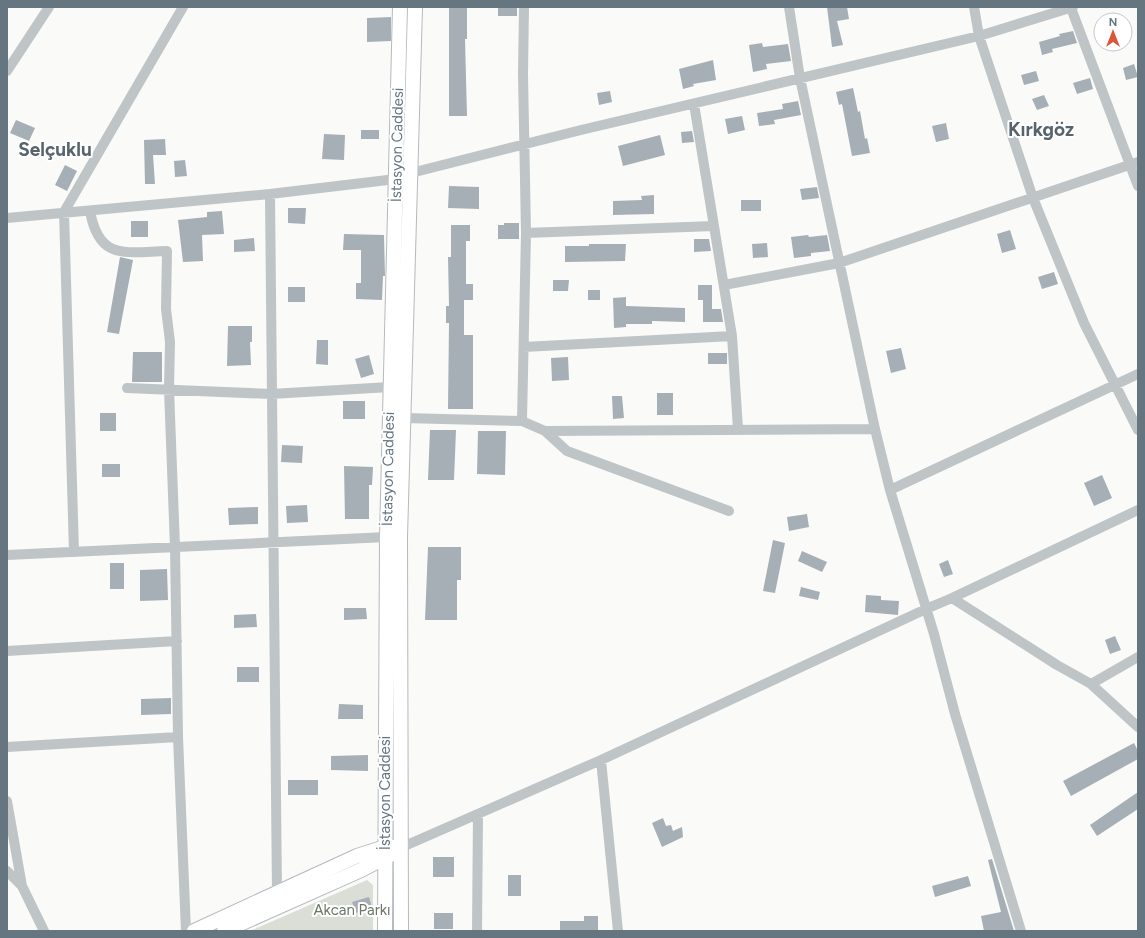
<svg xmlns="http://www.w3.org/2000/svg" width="1145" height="938" viewBox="0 0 1145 938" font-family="Figtree,sans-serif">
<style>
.green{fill:#daded7}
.building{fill:#a6afb5}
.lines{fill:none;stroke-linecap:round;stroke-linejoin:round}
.secondary-casing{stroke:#b4babe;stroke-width:16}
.street{stroke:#bfc4c7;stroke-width:10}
.secondary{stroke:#fff;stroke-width:14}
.labels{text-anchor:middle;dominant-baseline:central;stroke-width:4;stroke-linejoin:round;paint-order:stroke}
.street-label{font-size:15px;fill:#667681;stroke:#fff}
.park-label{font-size:15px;fill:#697965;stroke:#fff}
.district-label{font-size:19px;font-weight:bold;fill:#58646c;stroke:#fff}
</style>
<rect width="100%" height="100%" fill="#fafaf8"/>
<!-- green -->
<path class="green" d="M 367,880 L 373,885 L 373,931 L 250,931 Z"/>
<!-- building -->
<path class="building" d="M 449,7 L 467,7 L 467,39 L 465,39 L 467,116 L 449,116 Z
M 498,7 L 517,7 L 517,16 L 498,16 Z
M 827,7 L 847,7 L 849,19 L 837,21 L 843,45 L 832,47 Z
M 391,17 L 391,41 L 367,42 L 367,18 Z
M 1073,31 L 1077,43 L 1052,49 L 1053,52 L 1042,55 L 1039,42 L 1060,36 L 1059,34 Z
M 762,43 L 763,47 L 788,44 L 791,61 L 766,64 L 767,69 L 753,72 L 749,45 Z
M 713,60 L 716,80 L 693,84 L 694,86 L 683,89 L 679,69 Z
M 1134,64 L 1138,77 L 1126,80 L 1123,68 Z
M 1036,71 L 1039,81 L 1024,85 L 1021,75 Z
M 1090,78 L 1093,89 L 1077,94 L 1073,83 Z
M 853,88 L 858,112 L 860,111 L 865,139 L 867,138 L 870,153 L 852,156 L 842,104 L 839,105 L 836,92 Z
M 610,91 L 612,102 L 599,105 L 597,93 Z
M 1044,95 L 1049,106 L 1037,110 L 1032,99 Z
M 798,101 L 801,115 L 774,120 L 775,124 L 759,126 L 757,113 L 783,109 L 782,104 Z
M 742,116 L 745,130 L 728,134 L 725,119 Z
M 16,120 L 35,128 L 29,141 L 10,133 Z
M 946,123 L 949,139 L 936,142 L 932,126 Z
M 361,130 L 379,130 L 379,139 L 361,139 Z
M 692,131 L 694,142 L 682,143 L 681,132 Z
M 324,134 L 345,135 L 344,160 L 322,159 Z
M 660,135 L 665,155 L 623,166 L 618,146 Z
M 165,139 L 166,155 L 153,155 L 155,184 L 145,184 L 144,140 Z
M 185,160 L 187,176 L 175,177 L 174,161 Z
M 65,165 L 77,171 L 67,191 L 55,185 Z
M 449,186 L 479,187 L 479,209 L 448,208 Z
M 817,187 L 819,198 L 802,200 L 800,189 Z
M 654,195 L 654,214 L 613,215 L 613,201 L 642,200 L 641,196 Z
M 741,200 L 761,200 L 761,211 L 741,211 Z
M 288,208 L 306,208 L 305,224 L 288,223 Z
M 222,211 L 224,234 L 202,235 L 203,261 L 183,262 L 178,220 L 207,217 L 207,212 Z
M 131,221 L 148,221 L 148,237 L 131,237 Z
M 504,223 L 519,223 L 519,239 L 498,239 L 498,225 L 504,225 Z
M 451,225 L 470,225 L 470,241 L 466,241 L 466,284 L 473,284 L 473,300 L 464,300 L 464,335 L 473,335 L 473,409 L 448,409 L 449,323 L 446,323 L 446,306 L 449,306 L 448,257 L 451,257 Z
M 1010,230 L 1016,249 L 1002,253 L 997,234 Z
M 344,234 L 384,235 L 385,276 L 383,276 L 382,300 L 356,299 L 356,283 L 361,283 L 361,250 L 343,250 Z
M 808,235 L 809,237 L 827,235 L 830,251 L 811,253 L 811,256 L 794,258 L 791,237 Z
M 254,238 L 255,251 L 234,252 L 234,240 Z
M 694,239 L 709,239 L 711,251 L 694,252 Z
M 767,243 L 768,257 L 753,258 L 752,244 Z
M 589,244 L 626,244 L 625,261 L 565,262 L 565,246 L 589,246 Z
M 120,257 L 133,260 L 119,334 L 107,332 Z
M 1054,272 L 1058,284 L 1042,289 L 1038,277 Z
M 553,280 L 569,280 L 568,291 L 553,291 Z
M 698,285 L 712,285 L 712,309 L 721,309 L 723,322 L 703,322 L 703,300 L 698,300 Z
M 288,287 L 305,287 L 305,302 L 288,302 Z
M 588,290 L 600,290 L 600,300 L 588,300 Z
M 626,297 L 626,306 L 685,308 L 685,322 L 652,321 L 652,324 L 626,324 L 626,327 L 614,328 L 613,298 Z
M 228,326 L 252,326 L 252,342 L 250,342 L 251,365 L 227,366 Z
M 317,340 L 328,340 L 328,365 L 316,364 Z
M 901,348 L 906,369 L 891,373 L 886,351 Z
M 133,352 L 162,352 L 162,382 L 132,382 Z
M 708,353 L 727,353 L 727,364 L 708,364 Z
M 369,355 L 374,374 L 361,378 L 355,359 Z
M 568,357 L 569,380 L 552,381 L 551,358 Z
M 657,393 L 673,393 L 673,415 L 657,415 Z
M 612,396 L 622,396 L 624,418 L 613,419 Z
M 343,401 L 365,401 L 365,419 L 343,419 Z
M 100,413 L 116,413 L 116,431 L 100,431 Z
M 430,430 L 456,430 L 454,480 L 428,480 Z
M 478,431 L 506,431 L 505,475 L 477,474 Z
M 282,445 L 303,446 L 302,463 L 281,462 Z
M 102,464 L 120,464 L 120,477 L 102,477 Z
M 344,466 L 373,467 L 372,485 L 369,485 L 369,519 L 345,519 Z
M 1102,475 L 1112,498 L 1094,506 L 1084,483 Z
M 307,505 L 308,522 L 287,523 L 286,506 Z
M 258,507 L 258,524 L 229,525 L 228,508 Z
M 807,514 L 809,527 L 789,531 L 787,517 Z
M 773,540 L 785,543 L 775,593 L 763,591 Z
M 428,547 L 461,547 L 461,580 L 457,580 L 457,620 L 425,620 Z
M 802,551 L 827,562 L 822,572 L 798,561 Z
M 948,560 L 953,574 L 944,577 L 939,564 Z
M 110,563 L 124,563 L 124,589 L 110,589 Z
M 167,569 L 168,600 L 140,601 L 140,570 Z
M 801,587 L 820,592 L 818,600 L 799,596 Z
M 866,595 L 881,596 L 881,600 L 899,601 L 898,615 L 865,612 Z
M 344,608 L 366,608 L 367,619 L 344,620 Z
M 256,614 L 257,627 L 234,628 L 234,615 Z
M 1115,636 L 1121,650 L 1110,654 L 1105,640 Z
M 237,667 L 259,667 L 259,682 L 237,682 Z
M 171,698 L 171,714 L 141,715 L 141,699 Z
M 339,704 L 363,705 L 363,719 L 338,719 Z
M 1134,743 L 1138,751 L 1138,759 L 1071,796 L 1063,781 Z
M 368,755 L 368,771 L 331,770 L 331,756 Z
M 288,780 L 318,780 L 318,795 L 288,795 Z
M 1138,792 L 1138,809 L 1097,836 L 1090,825 Z
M 663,818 L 666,826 L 671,825 L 673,831 L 682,827 L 683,837 L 662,847 L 652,823 Z
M 433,857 L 454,857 L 454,877 L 433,877 Z
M 992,859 L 1014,931 L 984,931 L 981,916 L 1001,912 L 988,860 Z
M 508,875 L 521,875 L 521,896 L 508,896 Z
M 968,876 L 971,886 L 935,897 L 932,886 Z
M 369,897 L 372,907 L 356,913 L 352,902 Z
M 434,913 L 453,913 L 453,929 L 434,929 Z
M 584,916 L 598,916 L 598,931 L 560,931 L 560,921 L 584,921 Z"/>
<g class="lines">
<!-- secondary casing -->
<g class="secondary-casing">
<path id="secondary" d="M 194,931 L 357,856 L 385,847 L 394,847
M 224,931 L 361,870 L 392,854
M 385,931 L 387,537 L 400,7
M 401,931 L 400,537 L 415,7"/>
</g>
<!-- street -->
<path class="street" d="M 789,7 L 800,78 L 875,429 L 890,490 L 934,634 L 955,714 L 1021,931
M 974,7 L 979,36 L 1033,198 L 1084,323 L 1138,430
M 1071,8 L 1138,186
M 7,71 L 49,7
M 694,104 L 732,336 L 738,429
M 270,194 L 277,894 L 279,897
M 7,218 L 270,194 L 396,179 L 411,173 L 581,130 L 979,36 L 1073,7
M 526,233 L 714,226
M 724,285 L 839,263 L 1138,162
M 524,347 L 732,336
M 127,388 L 271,394 L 390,387
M 404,418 L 522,421 L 526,233 L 523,74 L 524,7
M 522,421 L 545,431 L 567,451 L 729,511
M 545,431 L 875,429
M 890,490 L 1138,374
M 74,552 L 64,212 L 183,7
M 7,555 L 387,537
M 952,598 L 1057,665 L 1091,684 L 1138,727
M 7,651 L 177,641
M 1091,684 L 1138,657
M 178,737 L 186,931
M 7,747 L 178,737 L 175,547 L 169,389 L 170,342 L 166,309 L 167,251 C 125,252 99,261 90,211
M 601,760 L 618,931
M 7,801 L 22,886 L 44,931
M 400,848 L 601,760 L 926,609 L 952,598 L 1138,510
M 7,871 L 22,886
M 477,931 L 478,814"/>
<!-- secondary -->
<use href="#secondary" class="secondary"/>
</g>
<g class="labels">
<!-- street labels -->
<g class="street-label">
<text transform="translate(397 145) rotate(-89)">İstasyon Caddesi</text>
<text transform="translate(388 469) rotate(-89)">İstasyon Caddesi</text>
<text transform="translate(385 793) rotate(-90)">İstasyon Caddesi</text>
</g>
<!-- park labels -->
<g class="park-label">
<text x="352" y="910">Akcan Parkı</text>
</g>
<!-- district labels -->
<g class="district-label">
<text x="1041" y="129">Kırkgöz</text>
<text x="55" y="149">Selçuklu</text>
</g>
</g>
<!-- border -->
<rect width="1145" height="938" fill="none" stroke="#667681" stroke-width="16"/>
<!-- north arrow -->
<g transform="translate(1113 32)"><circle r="19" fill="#ffffff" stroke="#c2c8cd"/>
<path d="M0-3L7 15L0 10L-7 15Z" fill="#da5737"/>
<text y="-6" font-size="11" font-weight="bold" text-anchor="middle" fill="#667681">N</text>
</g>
</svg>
